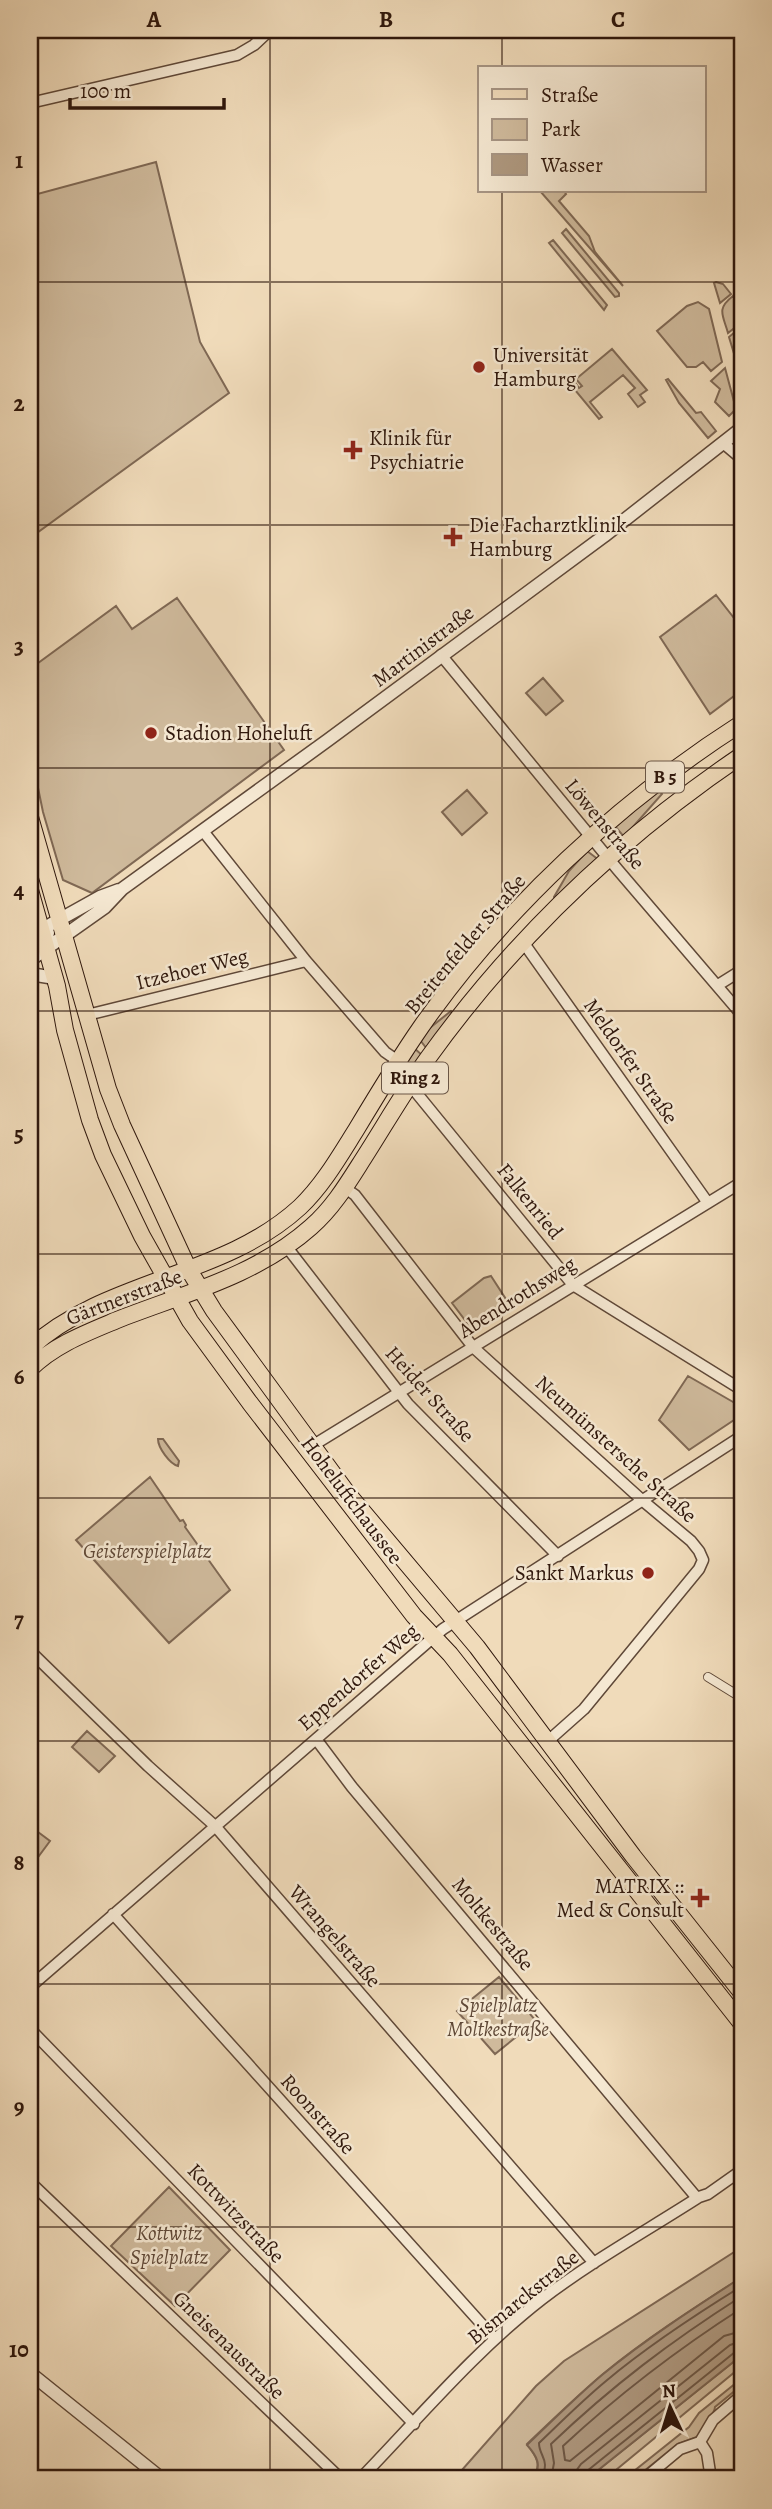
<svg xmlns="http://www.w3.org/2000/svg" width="772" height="2509" viewBox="0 0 772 2509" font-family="Alegreya,serif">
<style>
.green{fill:#cfba9c;stroke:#7f6854;stroke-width:2}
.water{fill:#ae987f;stroke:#7b6451;stroke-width:2}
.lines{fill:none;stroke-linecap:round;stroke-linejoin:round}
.shore{stroke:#6e5846;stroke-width:2}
.pedestrian-casing{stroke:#5f4838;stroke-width:10}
.minor-casing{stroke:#5f4838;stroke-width:13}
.tertiary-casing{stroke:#5f4838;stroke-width:15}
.primary-casing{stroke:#2f170c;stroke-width:18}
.pedestrian{stroke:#f5e8d2;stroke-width:8}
.minor{stroke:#f5e8d2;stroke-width:10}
.tertiary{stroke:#f5e8d2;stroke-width:12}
.primary{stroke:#f0dbba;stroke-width:16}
.grid{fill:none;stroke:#2f170c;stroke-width:2;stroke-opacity:0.55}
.poi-dot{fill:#8f2418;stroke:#f5e8d2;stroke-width:2.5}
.labels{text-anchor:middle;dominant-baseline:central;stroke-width:5;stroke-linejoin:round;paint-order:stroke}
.shield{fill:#f5e8d2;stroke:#6a5647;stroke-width:2}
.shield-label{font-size:19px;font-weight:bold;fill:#2f170c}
.poi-label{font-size:21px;fill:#2f170c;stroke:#f5e8d2;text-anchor:start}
.street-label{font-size:21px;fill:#2f170c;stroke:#f5e8d2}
.park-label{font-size:21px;font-style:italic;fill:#5f4837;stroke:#f5e8d2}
.neatline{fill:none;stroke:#2f170c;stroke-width:2.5}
.grid-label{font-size:23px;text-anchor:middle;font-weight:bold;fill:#2f170c}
</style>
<rect width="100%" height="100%" fill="#f0dbba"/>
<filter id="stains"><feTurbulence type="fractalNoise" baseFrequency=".00286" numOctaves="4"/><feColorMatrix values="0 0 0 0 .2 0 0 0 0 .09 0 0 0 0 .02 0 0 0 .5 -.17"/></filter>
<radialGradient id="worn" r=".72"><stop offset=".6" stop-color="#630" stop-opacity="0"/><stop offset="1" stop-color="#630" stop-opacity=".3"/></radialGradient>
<!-- green -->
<path class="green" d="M 156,162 L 200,342 L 229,393 L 30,538 L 30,196 Z
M 540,191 L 564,191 L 566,194 L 559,201 L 589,236 L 595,252 L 623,286 Z
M 566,229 L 619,293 L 619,296 L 615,297 L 562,233 Z
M 553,240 L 607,305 L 604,310 L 549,243 Z
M 716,282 L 723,284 L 731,294 L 720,303 L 714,283 Z
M 742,295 L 742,322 L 728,333 C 723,315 716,309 733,296 L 736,300 Z
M 698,302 L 709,309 L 722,362 L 711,371 L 703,362 L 696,367 L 687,367 L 657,331 L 687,306 Z
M 742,326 L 742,380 L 729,337 Z
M 612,349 L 647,390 L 640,395 L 645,402 L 638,407 L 628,394 L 635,388 L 623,375 L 590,402 L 602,417 L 599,419 L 570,384 L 574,381 L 579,388 L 582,386 L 576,379 Z
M 725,368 L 736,409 L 729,416 L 715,402 L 720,389 L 711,381 Z
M 668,379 L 696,413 L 701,412 L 716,431 L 708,438 L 679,403 L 666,380 Z
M 716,595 L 737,622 L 735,624 L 742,634 L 742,690 L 710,714 L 660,637 Z
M 177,598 L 284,750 L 92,893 L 63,880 L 43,812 L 30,749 L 30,669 L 116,606 L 132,629 Z
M 543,678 L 563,701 L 546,715 L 526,693 Z
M 658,789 L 662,794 L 624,837 L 614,825 Z
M 467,790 L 487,813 L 462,835 L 442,812 Z
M 587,851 L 599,860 L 555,901 L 554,897 L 569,871 Z
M 451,1011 L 455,1014 L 427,1049 L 420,1040 L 426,1031 Z
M 413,1047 L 423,1056 L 407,1076 L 386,1092 Z
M 491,1276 L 511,1307 L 478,1329 L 471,1328 L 452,1303 L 484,1278 Z
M 688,1376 L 740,1406 L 740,1416 L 689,1450 L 659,1420 Z
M 158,1439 L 163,1439 L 179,1461 L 178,1466 C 170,1464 158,1448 158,1439 Z
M 150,1477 L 180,1521 L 183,1520 L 186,1525 L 185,1527 L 230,1590 L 169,1643 L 76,1540 Z
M 87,1731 L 115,1756 L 99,1772 L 72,1747 Z
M 30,1826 L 50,1841 L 30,1868 Z
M 499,1977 L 536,2021 L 495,2054 L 457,2011 Z
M 169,2187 L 230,2250 L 175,2306 L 111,2246 Z
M 742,2247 L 742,2277 C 694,2308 647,2338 603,2374 C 577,2396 552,2420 527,2444 C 536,2456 543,2465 532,2479 L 454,2479 L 536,2386 L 564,2361 Z
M 742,2355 L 742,2366 L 605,2479 L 587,2479 Z
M 742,2378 L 742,2385 L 715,2407 C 715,2413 702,2431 697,2437 L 678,2444 L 634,2479 L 624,2479 L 689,2427 L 699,2413 Z"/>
<!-- water -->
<path class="water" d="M 742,2277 L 742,2355 L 587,2479 L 532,2479 C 543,2466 537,2456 527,2445 C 552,2421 576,2397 602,2375 C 646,2339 694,2308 742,2277 Z"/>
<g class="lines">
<!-- shore -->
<path class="shore" d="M 742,2308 C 678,2349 619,2394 563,2446 L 565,2460 L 570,2461 L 724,2336 L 742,2331
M 541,2479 C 551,2459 539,2457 539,2443 C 561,2422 583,2400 606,2381 C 649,2345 695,2315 742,2286
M 551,2479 L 554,2463 L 551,2444 C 613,2385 670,2342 742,2296
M 575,2479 L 576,2471 L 581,2464 L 730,2345 L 742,2341
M 584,2479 L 587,2471 L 735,2352 L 742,2350"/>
<!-- pedestrian casing -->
<g class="pedestrian-casing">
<path id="pedestrian" d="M 708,1677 L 742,1698"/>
</g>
<!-- minor casing -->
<g class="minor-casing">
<path id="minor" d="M 30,103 L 237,55 L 254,45 L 270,30
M 723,443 L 742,459
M 441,655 L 618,870 L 742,1015
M 203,831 L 306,961 L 385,1052 L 398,1061
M 523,942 L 708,1203
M 718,985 L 742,970
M 87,1015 L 306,961
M 410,1085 L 573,1285 L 742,1390
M 345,1188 L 355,1195 L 473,1347 L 643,1501 L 691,1541 L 699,1551 L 703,1560 L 699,1569 L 584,1709 L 548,1741
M 286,1246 L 408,1404 L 558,1556
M 312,1446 L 742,1182
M 30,1651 L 148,1766 L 215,1826 L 594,2263
M 316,1739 L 352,1787 L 697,2198
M 113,1914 L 495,2339
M 30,1987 L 443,1629 L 742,1436
M 30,2029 L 414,2424
M 30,2182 L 341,2479
M 700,2442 L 707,2453 L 711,2479
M 360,2479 C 419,2418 475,2351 542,2299 C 592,2261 646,2231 699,2197 L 708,2194 L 742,2170
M 644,2479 L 680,2449 L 700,2442 L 713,2420 L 742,2395"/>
</g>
<!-- tertiary casing -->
<g class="tertiary-casing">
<path id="tertiary" d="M 30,936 L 100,897 L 119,890
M 30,949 L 48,933
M 30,960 L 105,907 L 122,889 L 328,740 L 604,536 L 742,428
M 30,974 L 55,978
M 30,2373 L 162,2479"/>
</g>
<!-- primary casing -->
<g class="primary-casing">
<path id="primary" d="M 30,817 L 108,1089 L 122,1125 L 189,1270 L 214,1311 L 348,1494 L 477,1647 L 633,1856 L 742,1993
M 30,890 L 57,986 L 65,1030 L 90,1120 L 103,1155 L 142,1236 L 190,1321 L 250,1403 L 414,1616 L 450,1654 L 742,2024
M 30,1348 C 107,1278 223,1278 300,1207 C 323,1185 339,1157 356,1130 C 377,1095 398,1060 421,1027 C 503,909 621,800 742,723
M 30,1369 C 54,1345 86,1333 117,1320 C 183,1294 256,1276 311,1227 C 334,1207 349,1181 365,1156 C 386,1123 405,1090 428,1058 C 513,940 621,837 742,755"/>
</g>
<!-- pedestrian -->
<use href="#pedestrian" class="pedestrian"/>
<!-- minor -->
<use href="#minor" class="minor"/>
<!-- tertiary -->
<use href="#tertiary" class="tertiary"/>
<!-- primary -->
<use href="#primary" class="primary"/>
</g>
<!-- grid -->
<path class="grid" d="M 270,30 L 270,2479M 502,30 L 502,68M 502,191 L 502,2479M 30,282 L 742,282M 30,525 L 742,525M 30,768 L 742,768M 30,1011 L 742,1011M 30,1254 L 742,1254M 30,1498 L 742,1498M 30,1741 L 742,1741M 30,1984 L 742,1984M 30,2227 L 742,2227"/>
<!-- markers -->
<g class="poi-dot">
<circle cx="479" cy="367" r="7"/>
<path d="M349.5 439.5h7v7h7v7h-7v7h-7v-7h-7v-7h7z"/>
<path d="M449.5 526.5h7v7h7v7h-7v7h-7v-7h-7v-7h7z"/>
<circle cx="151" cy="733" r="7"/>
<circle cx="648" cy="1573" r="7"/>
<path d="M696.5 1887.5h7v7h7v7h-7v7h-7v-7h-7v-7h7z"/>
</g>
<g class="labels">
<!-- shield labels -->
<g class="shield">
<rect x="646" y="761.5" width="38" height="31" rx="5"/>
<rect x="382" y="1062.5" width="66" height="31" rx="5"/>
</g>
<g class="shield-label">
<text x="665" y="777">B 5</text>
<text x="415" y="1078">Ring 2</text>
</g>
<!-- poi labels -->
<g class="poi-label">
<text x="493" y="355">Universität<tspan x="493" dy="24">Hamburg</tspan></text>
<text x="369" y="438">Klinik für<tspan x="369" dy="24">Psychiatrie</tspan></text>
<text x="469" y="525">Die Facharztklinik<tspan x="469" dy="24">Hamburg</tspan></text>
<text x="165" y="733">Stadion Hoheluft</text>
<text x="634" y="1573" text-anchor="end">Sankt Markus</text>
<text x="684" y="1886" text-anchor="end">MATRIX ::<tspan x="684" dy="24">Med &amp; Consult</tspan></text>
</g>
<!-- street labels -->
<g class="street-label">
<text transform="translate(423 646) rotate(-37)">Martinistraße</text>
<text transform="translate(605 824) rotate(50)">Löwenstraße</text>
<text transform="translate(465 944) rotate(-50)">Breitenfelder Straße</text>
<text transform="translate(192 969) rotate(-14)">Itzehoer Weg</text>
<text transform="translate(631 1061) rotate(55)">Meldorfer Straße</text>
<text transform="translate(530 1201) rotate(51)">Falkenried</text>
<text transform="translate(124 1297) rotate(-21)">Gärtnerstraße</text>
<text transform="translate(517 1297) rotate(-32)">Abendrothsweg</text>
<text transform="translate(430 1394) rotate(48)">Heider Straße</text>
<text transform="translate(616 1449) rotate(42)">Neumünstersche Straße</text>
<text transform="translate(352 1500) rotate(53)">Hoheluftchaussee</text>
<text transform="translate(358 1677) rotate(-41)">Eppendorfer Weg</text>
<text transform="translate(493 1924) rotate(50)">Moltkestraße</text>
<text transform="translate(335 1936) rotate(49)">Wrangelstraße</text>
<text transform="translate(318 2114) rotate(48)">Roonstraße</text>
<text transform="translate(236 2213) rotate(46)">Kottwitzstraße</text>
<text transform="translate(523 2297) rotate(-39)">Bismarckstraße</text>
<text transform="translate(229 2345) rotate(44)">Gneisenaustraße</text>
</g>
<!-- park labels -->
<g class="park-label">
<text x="147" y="1551">Geisterspielplatz</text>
<text x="498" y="2005">Spielplatz<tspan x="498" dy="24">Moltkestraße</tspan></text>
<text x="169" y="2233">Kottwitz<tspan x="169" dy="24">Spielplatz</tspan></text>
</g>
</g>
<!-- margin -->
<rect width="772" height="2509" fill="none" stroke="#f0dbba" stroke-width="77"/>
<!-- legend -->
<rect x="478" y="66" width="228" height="126" fill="#f5e8d2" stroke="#a69483" stroke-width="2"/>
<rect x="492" y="89" width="35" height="10" fill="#f0dbba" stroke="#a69483" stroke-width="2"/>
<text x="541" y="102" font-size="21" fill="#2f170c">Straße</text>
<rect x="492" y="119" width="35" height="21" fill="#cfba9c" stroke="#a69483" stroke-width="2"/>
<text x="541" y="136" font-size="21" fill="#2f170c">Park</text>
<rect x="492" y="154" width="35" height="21" fill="#ae987f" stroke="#a69483" stroke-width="2"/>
<text x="541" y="172" font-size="21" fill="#2f170c">Wasser</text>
<!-- north arrow -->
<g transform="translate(670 2407) rotate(356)" stroke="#f5e8d2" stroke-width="5" paint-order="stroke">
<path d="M0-5L12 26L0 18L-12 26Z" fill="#2f170c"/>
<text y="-10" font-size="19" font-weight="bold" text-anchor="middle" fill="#2f170c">N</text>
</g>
<!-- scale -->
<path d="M70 98v10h154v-10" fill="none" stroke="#2f170c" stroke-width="3.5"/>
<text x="80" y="98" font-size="21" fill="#2f170c" stroke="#f5e8d2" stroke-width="5" paint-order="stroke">100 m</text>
<rect x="38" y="38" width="696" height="2432" class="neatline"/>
<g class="grid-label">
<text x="154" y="27">A</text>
<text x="386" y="27">B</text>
<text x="618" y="27">C</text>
<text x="19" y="168">1</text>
<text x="19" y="411">2</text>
<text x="19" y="654">3</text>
<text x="19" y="898">4</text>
<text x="19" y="1141">5</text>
<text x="19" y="1384">6</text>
<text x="19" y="1627">7</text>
<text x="19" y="1870">8</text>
<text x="19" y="2114">9</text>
<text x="19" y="2357">10</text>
</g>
<rect width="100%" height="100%" filter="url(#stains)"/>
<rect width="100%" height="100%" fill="url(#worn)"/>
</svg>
